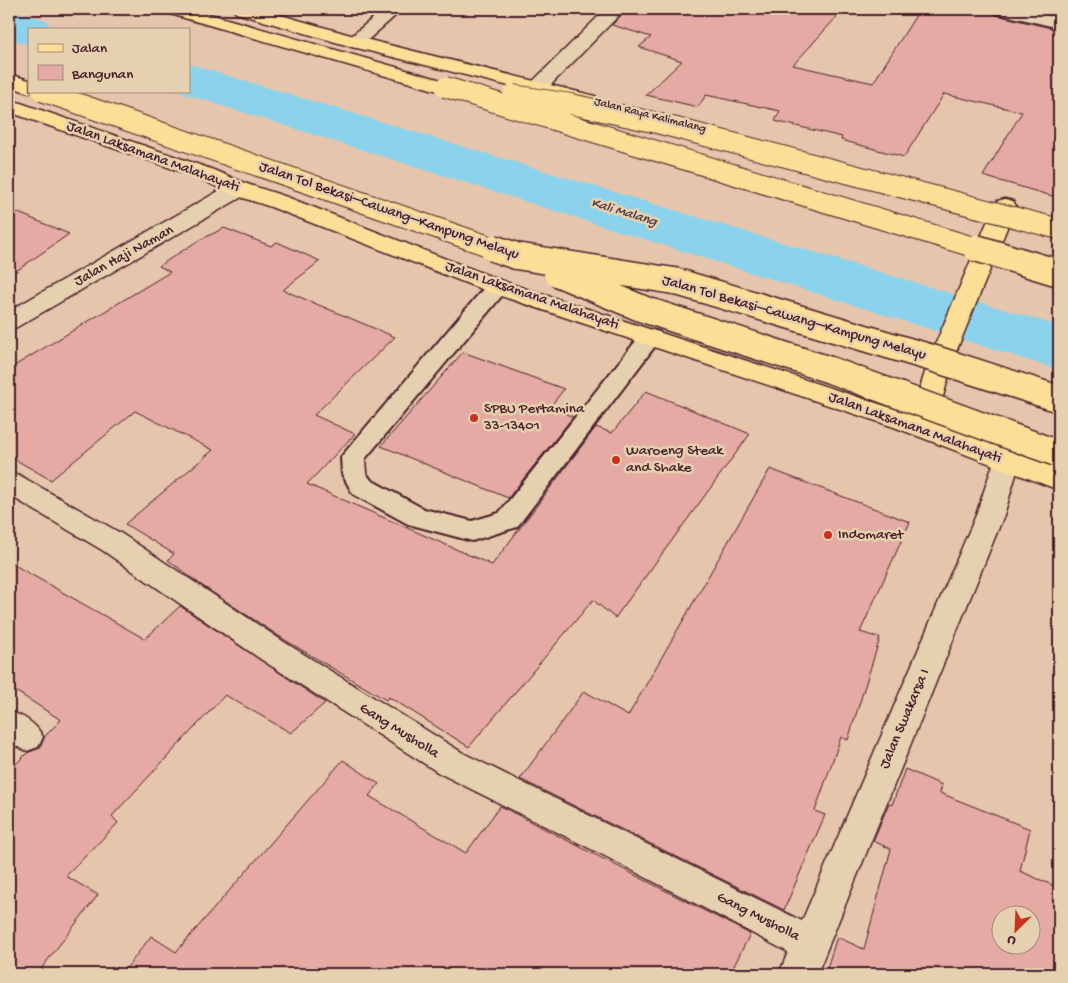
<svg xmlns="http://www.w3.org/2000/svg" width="1068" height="983" viewBox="0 0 1068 983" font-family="'Gochi Hand',sans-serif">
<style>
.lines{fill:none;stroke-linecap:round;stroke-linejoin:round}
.river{fill:#8bd3ec;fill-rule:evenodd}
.building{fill:#e4aaa3;stroke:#4a1f2b;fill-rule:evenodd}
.lane-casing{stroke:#4a1f2b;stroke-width:4}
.street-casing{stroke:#4a1f2b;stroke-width:3}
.secondary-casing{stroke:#4a1f2b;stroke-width:3}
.primary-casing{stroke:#4a1f2b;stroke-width:3}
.highway-casing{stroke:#4a1f2b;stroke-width:3}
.lane{fill:#e5d0af;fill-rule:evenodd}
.street{fill:#e5d0af;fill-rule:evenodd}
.secondary{fill:#e5d0af;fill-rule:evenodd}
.primary{fill:#fdde96;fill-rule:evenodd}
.highway{fill:#fdde96;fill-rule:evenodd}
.highway-bridge-far1-casing{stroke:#4a1f2b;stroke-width:22;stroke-linecap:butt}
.highway-bridge-casing{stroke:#4a1f2b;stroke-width:29;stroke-linecap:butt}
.highway-bridge-far1{stroke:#fdde96;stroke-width:20}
.highway-bridge{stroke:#fdde96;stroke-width:26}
.poi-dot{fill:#c8321e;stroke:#e5d0af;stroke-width:2}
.labels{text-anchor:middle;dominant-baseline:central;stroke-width:5;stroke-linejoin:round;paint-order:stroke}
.far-street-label{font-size:12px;fill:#4a1f2b;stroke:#e5d0af}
.far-water-label{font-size:14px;font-style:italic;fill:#543a48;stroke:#e5d0af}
.street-label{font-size:15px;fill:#4a1f2b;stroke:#e5d0af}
.poi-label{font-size:15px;fill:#4a1f2b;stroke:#e5d0af;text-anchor:start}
</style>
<rect width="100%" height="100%" fill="#e5c5ab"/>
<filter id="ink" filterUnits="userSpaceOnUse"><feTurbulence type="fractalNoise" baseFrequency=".02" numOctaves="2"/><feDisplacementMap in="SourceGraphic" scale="10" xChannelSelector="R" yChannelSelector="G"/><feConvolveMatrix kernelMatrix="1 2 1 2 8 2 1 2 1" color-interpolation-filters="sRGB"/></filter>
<g filter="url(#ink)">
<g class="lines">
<!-- river -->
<path class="river" d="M 9,10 L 46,20 L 52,29 L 29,29 L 29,45 L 9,39 Z
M 189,64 L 1059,326 L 1059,370 L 175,91 L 189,91 Z"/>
</g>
<!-- building -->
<path class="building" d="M 627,9 L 844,9 L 793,65 L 873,83 L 920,9 L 991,9 L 996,15 L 1059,30 L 1059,198 L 983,176 L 1022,112 L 944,94 L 904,157 L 841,140 L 842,137 L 775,121 L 780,111 L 706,95 L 698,107 L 646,95 L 682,61 L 639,47 L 651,37 L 612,25 Z
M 9,209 L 69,234 L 9,276 Z
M 224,228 L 271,246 L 277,242 L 320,261 L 283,290 L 395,337 L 314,415 L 355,434 L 307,484 L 492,565 L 596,427 L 612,433 L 646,391 L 750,434 L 615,618 L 593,600 L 469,747 L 389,697 L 386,700 L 285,640 L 201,585 L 168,560 L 174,554 L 125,524 L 213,450 L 135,411 L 51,480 L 9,456 L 9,369 L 170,272 L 159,266 L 196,242 Z
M 463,352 L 564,389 L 550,407 L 573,417 L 508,498 L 381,446 Z
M 770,469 L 910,522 L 860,632 L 880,638 L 848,740 L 841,737 L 815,811 L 825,815 L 784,910 L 520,779 L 584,691 L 628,716 Z
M 9,562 L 145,639 L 180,606 L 325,703 L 291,733 L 225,695 L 112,816 L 118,823 L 66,876 L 98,895 L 37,974 L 9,974 L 9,771 L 27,753 L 40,748 L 45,736 L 61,720 L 9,687 Z
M 343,760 L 379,784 L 369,796 L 466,853 L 500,806 L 750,934 L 730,974 L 122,974 L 151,936 L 176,952 Z
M 905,769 L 942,785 L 940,793 L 1030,829 L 1020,871 L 1059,888 L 1059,974 L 825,974 L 837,937 L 864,949 L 891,849 L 873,841 L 889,803 L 892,805 ZM 1000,916 L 1030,916 L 1030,946 L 1000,946 Z"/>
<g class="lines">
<!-- lane casing -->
<g class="lane-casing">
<path id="lane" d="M 497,280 L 505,282 L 508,287 L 505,292 L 365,459 L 366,473 L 371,480 L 424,509 L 472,521 L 499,513 L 643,332 L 651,330 L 659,332 L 662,337 L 517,527 L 472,541 L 408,524 L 353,494 L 342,474 L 341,457 L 489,282 Z"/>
</g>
<!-- street casing -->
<g class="street-casing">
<path id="street" d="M 384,9 L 403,9 L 361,46 L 355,48 L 349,46 L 346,42 L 349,38 Z
M 606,9 L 625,9 L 545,91 L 538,93 L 531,91 L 528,87 L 531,83 Z
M 993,9 L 1023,9 L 1059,18 L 1059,28 L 996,13 Z
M 1007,451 L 1017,454 L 1020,461 L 1004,515 L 817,974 L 779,974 L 788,952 L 603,855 L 439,773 L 262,660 L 102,550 L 9,495 L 9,472 L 19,475 L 122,534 L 284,642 L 463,753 L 802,921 L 976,515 L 994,461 L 997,454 Z
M 9,711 C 24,716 36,723 43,737 L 38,747 L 27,751 L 9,743 Z"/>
</g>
<!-- secondary casing -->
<g class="secondary-casing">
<path id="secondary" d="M 239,183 L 247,184 L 250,189 L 247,194 L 17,327 L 9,329 L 9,311 L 231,184 Z"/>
</g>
<!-- primary casing -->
<g class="primary-casing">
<path id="primary" d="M 233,9 L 260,9 L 361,38 L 595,96 L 598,100 L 595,104 L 588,106 L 581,104 L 349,46 L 236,13 Z
M 9,99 L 211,169 L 247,184 L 287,197 L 505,282 L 919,417 L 916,400 L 930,357 L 994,206 L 997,201 L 1005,199 L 1013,201 L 1016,206 L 954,357 L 942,400 L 947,427 L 1059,469 L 1059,490 L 894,427 L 489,292 L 271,207 L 231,194 L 197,177 L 9,112 Z"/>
</g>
<!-- highway casing -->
<g class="highway-casing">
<path id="highway" d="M 164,9 L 192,9 L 452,83 L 455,87 L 452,91 L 445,93 L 438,91 L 167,13 Z
M 9,74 L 29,80 L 29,91 L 35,91 L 29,93 L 9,86 Z"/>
</g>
<!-- lane -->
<use href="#lane" class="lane"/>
<!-- street -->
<use href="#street" class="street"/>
<!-- secondary -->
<use href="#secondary" class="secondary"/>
<!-- primary -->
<use href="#primary" class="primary"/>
<!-- highway -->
<use href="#highway" class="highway"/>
<!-- highway-bridge-far1 casing -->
<g class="highway-bridge-far1-casing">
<path id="highway-bridge-far1" d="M 445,87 L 980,249
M 42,91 L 497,249
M 513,95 L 571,104 L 657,123 L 1059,229"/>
</g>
<!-- highway-bridge casing -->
<g class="highway-bridge-casing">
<path id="highway-bridge" d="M 493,248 L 516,256 L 674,281 L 935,359 L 1059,399
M 976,248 L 1059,273
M 557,273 L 643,309 L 830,370 L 1059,454"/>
</g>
<!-- highway-bridge-far1 -->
<use href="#highway-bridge-far1" class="highway-bridge-far1"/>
<!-- highway-bridge -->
<use href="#highway-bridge" class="highway-bridge"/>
</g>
</g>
<!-- markers -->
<g class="poi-dot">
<circle cx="474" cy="418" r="5"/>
<circle cx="616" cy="460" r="5"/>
<circle cx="828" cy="535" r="5"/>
</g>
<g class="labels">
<!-- far-street labels -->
<g class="far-street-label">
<text transform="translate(650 116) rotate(14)">Jalan Raya Kalimalang</text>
</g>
<!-- far-water labels -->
<g class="far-water-label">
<text transform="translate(624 213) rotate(17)">Kali Malang</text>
</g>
<!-- street labels -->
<g class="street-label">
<text transform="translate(153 157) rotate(20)">Jalan Laksamana Malahayati</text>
<text transform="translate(389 211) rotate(19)">Jalan Tol Bekasi–Cawang–Kampung Melayu</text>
<text transform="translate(124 256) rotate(-29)">Jalan Haji Naman</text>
<text transform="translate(532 296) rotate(19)">Jalan Laksamana Malahayati</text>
<text transform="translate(794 318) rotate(16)">Jalan Tol Bekasi–Cawang–Kampung Melayu</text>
<text transform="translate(915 428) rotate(20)">Jalan Laksamana Malahayati</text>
<text transform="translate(905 719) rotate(-67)">Jalan Swakarsa I</text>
<text transform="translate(399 731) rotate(32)">Gang Musholla</text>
<text transform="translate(758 917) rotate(27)">Gang Musholla</text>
</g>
<!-- poi labels -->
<g class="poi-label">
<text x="484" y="409">SPBU Pertamina<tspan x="484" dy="17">33-13401</tspan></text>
<text x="626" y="451">Waroeng Steak<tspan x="626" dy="17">and Shake</tspan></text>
<text x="838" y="535">Indomaret</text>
</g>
</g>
<!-- margin -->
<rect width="1068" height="983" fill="none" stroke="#e5d0af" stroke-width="30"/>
<rect x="15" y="15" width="1038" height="953" fill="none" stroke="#4a1f2b" stroke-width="2" filter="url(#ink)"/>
<!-- legend -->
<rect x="28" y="28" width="162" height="65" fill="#e5d0af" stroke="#a7897a"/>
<rect x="38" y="44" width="25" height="8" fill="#fdde96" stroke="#a7897a"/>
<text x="72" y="52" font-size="15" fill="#4a1f2b">Jalan</text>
<rect x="38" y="65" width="25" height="15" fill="#e4aaa3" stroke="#a7897a"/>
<text x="72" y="78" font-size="15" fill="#4a1f2b">Bangunan</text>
<!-- north arrow -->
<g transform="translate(1016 930) rotate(204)"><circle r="24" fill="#e5d0af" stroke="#a7897a"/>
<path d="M0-4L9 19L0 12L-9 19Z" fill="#c8321e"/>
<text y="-8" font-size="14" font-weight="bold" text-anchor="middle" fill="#4a1f2b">U</text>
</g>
</svg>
